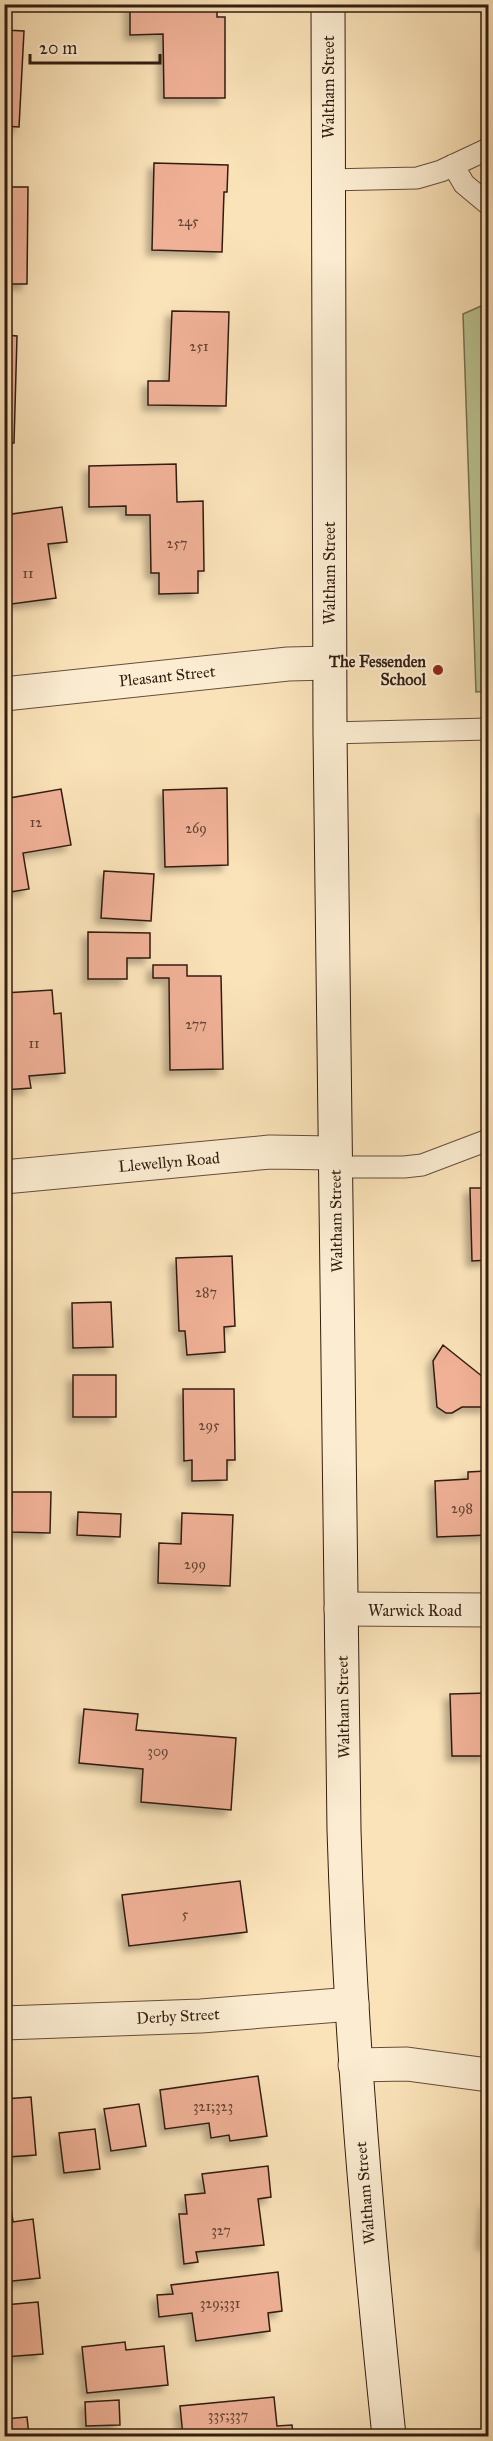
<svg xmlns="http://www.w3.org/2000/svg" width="493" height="2441" viewBox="0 0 493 2441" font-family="'IM FELL Great Primer',serif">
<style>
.park{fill:#bbc492;stroke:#767052;stroke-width:1.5}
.building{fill:#f0b197;stroke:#321d11;stroke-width:1.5;filter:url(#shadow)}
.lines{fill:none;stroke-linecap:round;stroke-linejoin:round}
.service-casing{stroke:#644e3b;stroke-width:23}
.minor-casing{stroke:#644e3b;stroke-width:35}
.tertiary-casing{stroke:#644e3b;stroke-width:35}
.secondary-casing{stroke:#321d11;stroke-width:35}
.service{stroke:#fcedd2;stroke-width:21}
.minor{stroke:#fcedd2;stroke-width:33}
.tertiary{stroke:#fcedd2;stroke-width:33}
.secondary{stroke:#fcedd2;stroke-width:33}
.poi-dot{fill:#8f2418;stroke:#fcedd2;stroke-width:2}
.labels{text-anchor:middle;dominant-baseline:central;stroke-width:4.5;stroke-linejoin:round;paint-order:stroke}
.number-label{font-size:14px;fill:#624232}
.street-label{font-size:16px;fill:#321d11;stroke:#fcedd2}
.poi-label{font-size:16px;font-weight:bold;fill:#321d11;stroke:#fcedd2;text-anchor:end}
</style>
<defs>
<filter id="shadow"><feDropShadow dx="-5.5" dy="5.5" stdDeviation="3" flood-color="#0004"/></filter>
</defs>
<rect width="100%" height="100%" fill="#fbe3b9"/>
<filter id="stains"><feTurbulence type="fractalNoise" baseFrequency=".00333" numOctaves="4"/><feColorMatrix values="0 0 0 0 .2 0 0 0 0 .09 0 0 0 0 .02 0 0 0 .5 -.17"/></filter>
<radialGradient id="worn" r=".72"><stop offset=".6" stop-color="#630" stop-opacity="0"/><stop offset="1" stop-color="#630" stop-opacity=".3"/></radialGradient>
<!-- park -->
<path class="park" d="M 488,303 L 488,691 L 476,692 L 463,314 Z"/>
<!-- building -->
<path class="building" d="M 130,4 L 217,4 L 217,17 L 225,17 L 225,98 L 164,98 L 163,34 L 130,35 Z
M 4,30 L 24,31 L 19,127 L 4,126 Z
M 154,163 L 228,165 L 227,192 L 224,192 L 222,252 L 152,250 Z
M 4,187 L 28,187 L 27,284 L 4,284 Z
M 172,311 L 229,312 L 226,406 L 148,405 L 148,381 L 169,381 Z
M 4,335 L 17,336 L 14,443 L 4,443 Z
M 176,464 L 177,502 L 203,501 L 204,571 L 198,571 L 198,593 L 159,594 L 159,573 L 151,573 L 150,515 L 126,515 L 126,506 L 89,507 L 89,466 Z
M 62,507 L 67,542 L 48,544 L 56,598 L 4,605 L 4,548 L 10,547 L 5,515 Z
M 227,788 L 228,865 L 165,867 L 163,790 Z
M 61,789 L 71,845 L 23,853 L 29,889 L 4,893 L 4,799 Z
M 484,810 L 488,810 L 488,915 Z
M 104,871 L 154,874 L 151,921 L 101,918 Z
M 88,932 L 150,933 L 150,958 L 127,958 L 127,979 L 88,979 Z
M 153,965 L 187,965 L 187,976 L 221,976 L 223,1069 L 170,1070 L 169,978 L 153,978 Z
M 52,990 L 54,1014 L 61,1013 L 65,1073 L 29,1076 L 31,1088 L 4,1090 L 4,993 Z
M 470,1188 L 488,1188 L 488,1260 L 472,1261 Z
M 232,1256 L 235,1326 L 224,1327 L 225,1352 L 187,1355 L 185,1331 L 179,1331 L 176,1258 Z
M 4,1279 L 9,1327 L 4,1328 Z
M 111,1302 L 113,1347 L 73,1348 L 72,1303 Z
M 443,1345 L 488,1381 L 488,1407 L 462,1407 L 452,1413 L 446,1413 L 437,1407 L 433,1361 Z
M 73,1375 L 116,1375 L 116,1417 L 73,1417 Z
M 183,1389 L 234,1389 L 235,1460 L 227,1460 L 227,1480 L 192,1481 L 192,1460 L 184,1461 Z
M 486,1471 L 487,1479 L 488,1479 L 488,1535 L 437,1537 L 435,1481 L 468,1479 L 468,1472 Z
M 12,1492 L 51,1492 L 50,1533 L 11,1532 Z
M 78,1512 L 121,1514 L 120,1537 L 77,1535 Z
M 182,1513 L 233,1515 L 230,1586 L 158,1583 L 159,1543 L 181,1544 Z
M 488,1693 L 488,1756 L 452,1756 L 450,1694 Z
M 84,1709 L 138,1714 L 136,1730 L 236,1738 L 231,1810 L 141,1802 L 143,1769 L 79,1763 Z
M 240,1881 L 247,1932 L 129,1946 L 122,1895 Z
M 258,2076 L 267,2136 L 230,2141 L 229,2135 L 211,2138 L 209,2123 L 165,2129 L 160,2090 Z
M 31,2097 L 36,2155 L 8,2157 L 9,2168 L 4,2168 L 4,2099 Z
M 139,2104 L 146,2146 L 111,2151 L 104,2109 Z
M 95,2129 L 100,2169 L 64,2173 L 59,2133 Z
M 268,2166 L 271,2197 L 258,2199 L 264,2245 L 196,2252 L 198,2262 L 184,2264 L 179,2214 L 187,2214 L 185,2195 L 205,2193 L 202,2174 Z
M 10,2200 L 13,2222 L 33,2219 L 40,2278 L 4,2282 L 4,2201 Z
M 486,2202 L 488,2202 L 488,2245 L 482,2244 Z
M 278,2272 L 282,2311 L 268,2313 L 270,2331 L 196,2341 L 192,2313 L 159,2317 L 157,2295 L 173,2294 L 171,2285 Z
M 38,2302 L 43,2354 L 4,2357 L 4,2305 Z
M 125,2342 L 126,2350 L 164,2346 L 168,2385 L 87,2393 L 82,2347 Z
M 274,2397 L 277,2426 L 292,2425 L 293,2436 L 183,2436 L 180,2406 Z
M 119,2400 L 120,2425 L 86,2426 L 85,2402 Z
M 27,2417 L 29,2436 L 4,2436 L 4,2419 Z"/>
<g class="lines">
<!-- service casing -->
<g class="service-casing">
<path id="service" d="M 453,165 L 464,184 L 488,204
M 328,180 L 417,178 L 441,171 L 488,149
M 330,733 L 488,729
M 335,1167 L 404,1167 L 422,1165 L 488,1140"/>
</g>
<!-- minor casing -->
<g class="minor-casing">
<path id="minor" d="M 4,694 L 288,664 L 329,663
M 4,1177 L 270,1152 L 334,1153
M 341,1609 L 488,1610
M 355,2065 L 407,2064 L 488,2075"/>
</g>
<!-- tertiary casing -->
<g class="tertiary-casing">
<path id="tertiary" d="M 4,2023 L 201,2016 L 352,2004"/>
</g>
<!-- secondary casing -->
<g class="secondary-casing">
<path id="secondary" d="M 328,4 L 330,733 L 344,1830 C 350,2033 368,2235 389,2436"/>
</g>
<!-- service -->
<use href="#service" class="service"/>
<!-- minor -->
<use href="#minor" class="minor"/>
<!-- tertiary -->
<use href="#tertiary" class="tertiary"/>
<!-- secondary -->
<use href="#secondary" class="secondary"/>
</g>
<!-- markers -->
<circle class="poi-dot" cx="438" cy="670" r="6"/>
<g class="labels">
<!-- number labels -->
<g class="number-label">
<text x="188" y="221">245</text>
<text x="199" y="346">251</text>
<text x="177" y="543">257</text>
<text x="28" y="573">11</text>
<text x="36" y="822">12</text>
<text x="196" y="828">269</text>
<text x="196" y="1024">277</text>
<text x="34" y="1043">11</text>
<text x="206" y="1292">287</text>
<text x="209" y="1425">295</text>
<text x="462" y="1508">298</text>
<text x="195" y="1564">299</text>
<text x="158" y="1751">309</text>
<text x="185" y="1914">5</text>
<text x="213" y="2106">321;323</text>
<text x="221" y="2230">327</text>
<text x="220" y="2303">329;331</text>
<text x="228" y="2415">335;337</text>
</g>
<!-- street labels -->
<g class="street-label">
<text transform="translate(328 87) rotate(-90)">Waltham Street</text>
<text transform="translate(329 573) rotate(-90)">Waltham Street</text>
<text transform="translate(167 676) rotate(-6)">Pleasant Street</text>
<text transform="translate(169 1162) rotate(-5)">Llewellyn Road</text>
<text transform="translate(336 1221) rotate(-91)">Waltham Street</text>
<text x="415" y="1610">Warwick Road</text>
<text transform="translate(343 1707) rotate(-91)">Waltham Street</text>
<text transform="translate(178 2016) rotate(-3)">Derby Street</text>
<text transform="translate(365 2193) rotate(-95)">Waltham Street</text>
</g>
<!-- poi labels -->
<g class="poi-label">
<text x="426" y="661">The Fessenden<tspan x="426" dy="18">School</tspan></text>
</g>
</g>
<!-- margin -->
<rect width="493" height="2441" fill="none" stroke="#fbe3b9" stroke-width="24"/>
<rect x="6" y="6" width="481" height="2429" fill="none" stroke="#321d11" stroke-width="3"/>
<rect x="12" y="12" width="469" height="2417" fill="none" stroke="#321d11" stroke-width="1.5"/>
<!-- scale -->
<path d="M30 54v9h130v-9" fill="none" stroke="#321d11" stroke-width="3"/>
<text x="39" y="54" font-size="18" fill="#321d11" stroke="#fcedd2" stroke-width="4.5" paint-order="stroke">20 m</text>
<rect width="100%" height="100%" filter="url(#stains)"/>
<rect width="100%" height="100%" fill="url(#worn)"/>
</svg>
